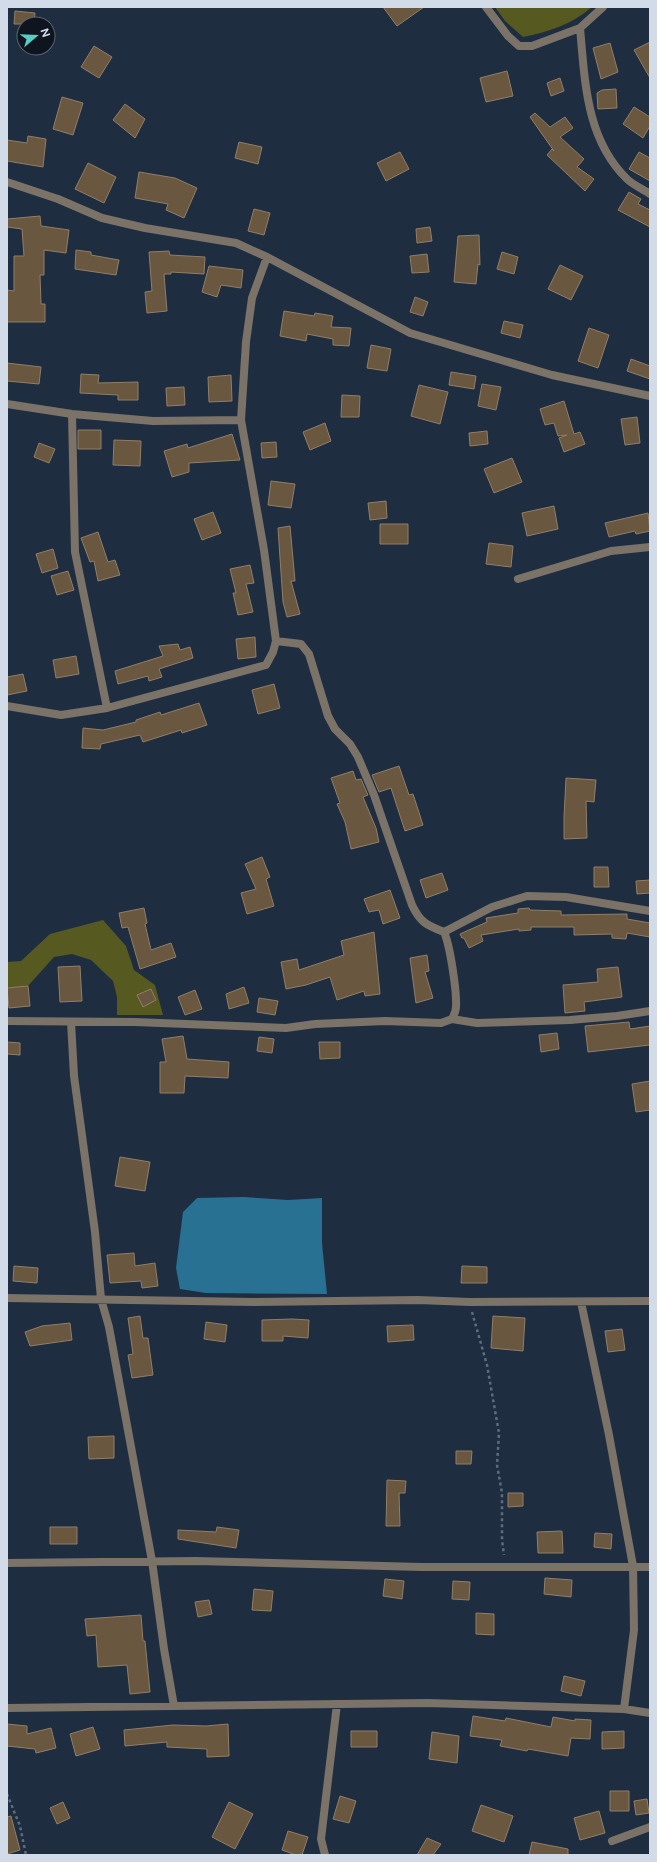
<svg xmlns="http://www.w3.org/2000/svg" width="657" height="1862" viewBox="0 0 657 1862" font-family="'Public Sans',sans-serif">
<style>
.green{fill:#565920}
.water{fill:#297192}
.building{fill:#695740;stroke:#917e66}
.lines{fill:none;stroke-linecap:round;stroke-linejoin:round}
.path{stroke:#5f6c7d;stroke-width:2.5;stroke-dasharray:3 3;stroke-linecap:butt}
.street{stroke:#7b7268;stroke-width:8}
</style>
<rect width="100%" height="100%" fill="#1f2d41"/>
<!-- green -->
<path class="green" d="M 495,7 L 592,7 C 572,24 549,32 523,37 L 505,21 Z
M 103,920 L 126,946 L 134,970 L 155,985 L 163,1015 L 117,1015 L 117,997 L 113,981 L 91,960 L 72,954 L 54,957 L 28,986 L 7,988 L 7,962 L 21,961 L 50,934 Z"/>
<!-- water -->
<path class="water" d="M 243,1197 L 288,1200 L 322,1198 L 322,1243 L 327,1294 L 206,1293 L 180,1289 L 176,1268 L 183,1212 L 197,1198 Z"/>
<!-- building -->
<path class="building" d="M 383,7 L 424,7 L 397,26 Z
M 15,11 L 35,13 L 34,24 L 14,24 Z
M 650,42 L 650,78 L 634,50 Z
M 610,43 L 618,72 L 601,79 L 593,48 Z
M 94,46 L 112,57 L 99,78 L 81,67 Z
M 507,71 L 513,96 L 486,102 L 480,78 Z
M 560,78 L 564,91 L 551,96 L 547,83 Z
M 616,89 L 617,108 L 598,109 L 597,93 L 602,90 Z
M 62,97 L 83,103 L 73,135 L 53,129 Z
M 125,104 L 145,119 L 135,138 L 113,120 Z
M 634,107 L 650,117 L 650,126 L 643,138 L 623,124 Z
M 535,113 L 550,127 L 565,117 L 573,128 L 560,137 L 584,159 L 577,167 L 594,179 L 585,191 L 547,155 L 552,149 L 554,151 L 530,117 Z
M 28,136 L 46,139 L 43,167 L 7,161 L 7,140 L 27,143 Z
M 239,142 L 262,147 L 258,164 L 235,158 Z
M 400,152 L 409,169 L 386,181 L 377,163 Z
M 639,152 L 650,158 L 650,181 L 629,169 Z
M 88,163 L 116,177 L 104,203 L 75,189 Z
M 139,172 L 175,178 L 197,188 L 184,218 L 166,210 L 168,204 L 135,198 Z
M 629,192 L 641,199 L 638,204 L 650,210 L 650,227 L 618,210 Z
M 254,209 L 270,213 L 264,235 L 248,231 Z
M 40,216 L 41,226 L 69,230 L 66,253 L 44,250 L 44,275 L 40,275 L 41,304 L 45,304 L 45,322 L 7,322 L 7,290 L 14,291 L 14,256 L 24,256 L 22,229 L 7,227 L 7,219 Z
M 430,227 L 432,241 L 417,243 L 416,229 Z
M 479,235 L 480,265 L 478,264 L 476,284 L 454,282 L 458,236 Z
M 76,250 L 91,252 L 91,255 L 119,260 L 116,275 L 75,269 Z
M 169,251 L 170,255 L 205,257 L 204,274 L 171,272 L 171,274 L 164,274 L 167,311 L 147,313 L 145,292 L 152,291 L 149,252 Z
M 502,252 L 518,257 L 514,274 L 497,269 Z
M 427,254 L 429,272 L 412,273 L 410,256 Z
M 560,265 L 583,276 L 571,300 L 548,289 Z
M 209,266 L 243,270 L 241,288 L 221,285 L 217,297 L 202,292 Z
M 415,297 L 428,302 L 423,316 L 410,312 Z
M 284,311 L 314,316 L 315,313 L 333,316 L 331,327 L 351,328 L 349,346 L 333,345 L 333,339 L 307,334 L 306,341 L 280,336 Z
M 504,321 L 523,325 L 520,338 L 501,333 Z
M 589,328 L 609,335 L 598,368 L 578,361 Z
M 371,345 L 391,349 L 387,371 L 367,368 Z
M 631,359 L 650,366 L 650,379 L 627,371 Z
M 7,363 L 41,367 L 39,384 L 7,381 Z
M 451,372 L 476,376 L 474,389 L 449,385 Z
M 81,374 L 99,375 L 98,383 L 138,382 L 138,400 L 118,400 L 118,395 L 80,393 Z
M 231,375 L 232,401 L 209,402 L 208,377 Z
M 482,384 L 501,387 L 496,410 L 478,406 Z
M 419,385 L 448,392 L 440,424 L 411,416 Z
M 184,387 L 185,405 L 167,406 L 166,388 Z
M 342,395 L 360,396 L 359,417 L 341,417 Z
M 564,401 L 574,434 L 580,432 L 585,444 L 564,452 L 559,438 L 567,435 L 558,436 L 554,423 L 545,425 L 540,409 Z
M 637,417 L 640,443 L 625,445 L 621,419 Z
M 325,423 L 331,441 L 310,450 L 303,432 Z
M 78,430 L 101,430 L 101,449 L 78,449 Z
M 487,431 L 488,444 L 470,446 L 469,433 Z
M 232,434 L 240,460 L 189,463 L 189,472 L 172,477 L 164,451 L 187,444 L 188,448 Z
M 114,440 L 141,441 L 140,466 L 113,465 Z
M 276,442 L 277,457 L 262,458 L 261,443 Z
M 39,443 L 55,449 L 49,463 L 34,457 Z
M 512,458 L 522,482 L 494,493 L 484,469 Z
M 271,481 L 295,484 L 291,508 L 268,505 Z
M 386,501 L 387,518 L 370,520 L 368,503 Z
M 554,506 L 558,529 L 527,536 L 522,513 Z
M 213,512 L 221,533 L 202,540 L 194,519 Z
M 648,513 L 650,531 L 636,534 L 635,531 L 609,537 L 605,523 Z
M 380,524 L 408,524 L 408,544 L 380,544 Z
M 290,526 L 295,581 L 291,581 L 300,614 L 287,617 L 283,602 L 278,528 Z
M 98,532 L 108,562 L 115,560 L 120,575 L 98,581 L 94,561 L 90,562 L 81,538 Z
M 489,543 L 513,546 L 511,567 L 486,564 Z
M 53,549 L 58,568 L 42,573 L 36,554 Z
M 250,565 L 254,583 L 246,584 L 253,612 L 238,615 L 233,593 L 236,593 L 230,569 Z
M 68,571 L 74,590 L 57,595 L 51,576 Z
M 255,637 L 256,657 L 238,659 L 236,639 Z
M 178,644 L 180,650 L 190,647 L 193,658 L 159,669 L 162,677 L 149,681 L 148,676 L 118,684 L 115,671 L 163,656 L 159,646 Z
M 76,656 L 79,674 L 56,678 L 53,660 Z
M 23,674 L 27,691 L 7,695 L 7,677 Z
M 274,684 L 280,708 L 258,714 L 252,690 Z
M 199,703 L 207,725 L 182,733 L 181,730 L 143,742 L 140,735 L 101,744 L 100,749 L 82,748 L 83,728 L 103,730 L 136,722 L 136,720 L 160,712 L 161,715 Z
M 399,766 L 409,795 L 413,794 L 423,825 L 405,831 L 391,788 L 379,792 L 372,775 Z
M 353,771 L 356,780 L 361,779 L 368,795 L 363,797 L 376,828 L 379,842 L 351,849 L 345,822 L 337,804 L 340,803 L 331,778 Z
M 566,778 L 596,780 L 594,802 L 586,801 L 587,838 L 564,839 L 564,817 Z
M 262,857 L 270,877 L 266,879 L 274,906 L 247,914 L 241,893 L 256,889 L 245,864 Z
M 594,867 L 608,867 L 609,887 L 594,887 Z
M 442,873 L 448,890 L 426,898 L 420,880 Z
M 650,880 L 650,893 L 637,894 L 636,881 Z
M 390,890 L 400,918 L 383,924 L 379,910 L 369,912 L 364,899 Z
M 144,908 L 147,923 L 145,924 L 151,950 L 171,943 L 176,957 L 140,969 L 128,927 L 122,928 L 119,913 Z
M 529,908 L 530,910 L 561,911 L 561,915 L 627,914 L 627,919 L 650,923 L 650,937 L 627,933 L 626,939 L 612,938 L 612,934 L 574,935 L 574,927 L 531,927 L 531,930 L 519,931 L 519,929 L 481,935 L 483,941 L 469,948 L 464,938 L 462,938 L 460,934 L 487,922 L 486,918 L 518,913 L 518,909 Z
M 374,932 L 380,994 L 365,996 L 364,991 L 337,1000 L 330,977 L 306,985 L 286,989 L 281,962 L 297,959 L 299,970 L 344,955 L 341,941 Z
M 427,955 L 429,971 L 425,972 L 433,998 L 416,1003 L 410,958 Z
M 80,966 L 82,1001 L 60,1002 L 58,967 Z
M 618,967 L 622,997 L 584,1002 L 585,1011 L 565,1013 L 563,985 L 598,982 L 597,969 Z
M 28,986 L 30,1006 L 9,1008 L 7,988 Z
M 244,987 L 249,1003 L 229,1009 L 226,994 Z
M 151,989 L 156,1000 L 143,1007 L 137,995 Z
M 195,990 L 202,1009 L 185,1015 L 178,997 Z
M 259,998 L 278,1001 L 275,1015 L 257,1012 Z
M 629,1022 L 630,1029 L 650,1026 L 650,1045 L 588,1052 L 585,1026 Z
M 557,1033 L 559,1049 L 541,1052 L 539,1035 Z
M 183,1036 L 187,1059 L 229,1062 L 228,1078 L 185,1076 L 184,1093 L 160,1093 L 160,1062 L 166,1062 L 162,1039 Z
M 259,1037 L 274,1039 L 272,1053 L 257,1051 Z
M 7,1042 L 20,1043 L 20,1055 L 7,1054 Z
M 319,1042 L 340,1042 L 340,1058 L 320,1059 Z
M 650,1081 L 650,1110 L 636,1112 L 632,1084 Z
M 120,1157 L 150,1162 L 145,1191 L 115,1186 Z
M 134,1253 L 135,1266 L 155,1263 L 158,1286 L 142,1288 L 141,1281 L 110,1283 L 107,1255 Z
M 14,1266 L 38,1268 L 37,1283 L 13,1281 Z
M 462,1266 L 487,1267 L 487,1283 L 461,1283 Z
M 140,1316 L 143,1338 L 148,1338 L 153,1375 L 132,1378 L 128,1355 L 133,1354 L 128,1318 Z
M 493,1316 L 525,1318 L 523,1351 L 491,1348 Z
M 292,1319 L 309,1320 L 308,1338 L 283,1336 L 283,1341 L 262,1341 L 262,1320 Z
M 206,1322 L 227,1325 L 225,1342 L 204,1339 Z
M 70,1323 L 72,1340 L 30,1346 L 25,1332 L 42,1326 Z
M 413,1325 L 414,1340 L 388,1342 L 387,1326 Z
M 622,1329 L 625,1350 L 608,1352 L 605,1331 Z
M 114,1436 L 114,1458 L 89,1459 L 88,1437 Z
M 456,1451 L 472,1451 L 471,1464 L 456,1464 Z
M 387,1480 L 406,1481 L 405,1493 L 399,1493 L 400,1526 L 386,1526 Z
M 508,1493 L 523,1493 L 523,1506 L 508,1507 Z
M 50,1527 L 77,1527 L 77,1544 L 50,1544 Z
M 217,1527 L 239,1530 L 236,1548 L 178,1539 L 178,1530 L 216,1532 Z
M 562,1531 L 563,1553 L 538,1553 L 537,1532 Z
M 595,1533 L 612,1534 L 611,1549 L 594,1547 Z
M 545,1578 L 572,1580 L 571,1597 L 544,1594 Z
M 385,1579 L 404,1581 L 402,1599 L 383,1596 Z
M 453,1581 L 470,1582 L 469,1600 L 452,1599 Z
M 254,1589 L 273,1591 L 271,1611 L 252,1610 Z
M 209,1600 L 212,1614 L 198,1617 L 195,1602 Z
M 476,1613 L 494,1614 L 494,1635 L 476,1634 Z
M 141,1615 L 143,1641 L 145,1641 L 150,1692 L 130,1694 L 127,1665 L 98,1667 L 96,1635 L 87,1636 L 85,1619 Z
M 564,1676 L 585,1681 L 581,1696 L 561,1691 Z
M 473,1716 L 505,1721 L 506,1718 L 551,1727 L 553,1717 L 575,1721 L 575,1719 L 591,1720 L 590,1739 L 571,1738 L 568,1756 L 528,1749 L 527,1751 L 500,1746 L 502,1740 L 470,1736 Z
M 7,1724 L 27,1726 L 27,1734 L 51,1728 L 56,1748 L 36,1753 L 35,1749 L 7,1746 Z
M 228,1724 L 229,1756 L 207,1757 L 207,1749 L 167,1747 L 167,1742 L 125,1746 L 124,1730 L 173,1725 L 206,1726 Z
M 93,1727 L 100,1749 L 76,1756 L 70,1734 Z
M 351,1731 L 377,1731 L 377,1747 L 351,1747 Z
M 624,1731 L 624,1748 L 602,1749 L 602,1732 Z
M 432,1732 L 459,1736 L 457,1763 L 429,1759 Z
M 610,1791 L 629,1791 L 629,1811 L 610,1811 Z
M 340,1796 L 356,1801 L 349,1823 L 333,1819 Z
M 647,1799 L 649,1813 L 636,1815 L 634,1801 Z
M 63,1802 L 70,1818 L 57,1824 L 50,1808 Z
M 229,1802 L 253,1814 L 235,1849 L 212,1837 Z
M 481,1805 L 513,1816 L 504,1842 L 472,1831 Z
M 599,1811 L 605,1833 L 580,1840 L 574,1818 Z
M 11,1816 L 20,1850 L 7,1854 L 7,1817 Z
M 288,1831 L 308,1837 L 302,1855 L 296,1855 L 282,1850 Z
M 427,1838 L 441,1844 L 433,1855 L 417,1855 Z
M 532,1842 L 568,1849 L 568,1855 L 529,1855 Z"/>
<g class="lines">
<!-- path -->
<path class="path" d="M 472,1312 L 487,1365 L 499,1433 L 497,1465 L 502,1493 L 502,1540 L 504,1555
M 7,1794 L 20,1826 L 26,1855"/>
<!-- street -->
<path class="street" d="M 486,7 L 508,36 L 519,46 L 532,46 L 580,28
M 603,7 L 580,28 C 585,82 586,139 627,179 C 633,185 643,189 650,194
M 7,182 L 58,199 L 102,218 L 145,228 L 236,243 L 267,257 L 410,333 L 552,375 L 650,396
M 7,404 L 72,414 L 153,421 L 241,420 L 246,342 L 252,298 L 267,257
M 72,414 L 75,552 L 107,708
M 241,420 L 264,550 L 276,641 L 301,644 L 309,654 L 328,716 L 335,729 L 350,744 L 358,757 L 374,795 L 412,905 C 420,922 426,925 444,932 C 450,945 457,992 456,1007 C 456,1011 454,1015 452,1019
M 518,579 L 611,551 L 650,547
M 7,706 L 61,715 L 107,708 L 266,665 L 273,652 L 276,641
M 444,932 L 492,907 L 527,896 L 566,897 L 650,911
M 7,1021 L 135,1022 L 286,1028 L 315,1024 L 385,1021 L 441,1023 L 452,1019 L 477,1023 L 570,1020 L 617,1016 L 650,1011
M 71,1022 L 74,1076 L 95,1232 L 101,1299 L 109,1327 L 152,1561 L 164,1649 L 174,1706
M 7,1298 L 253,1302 L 418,1300 L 470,1302 L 650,1301
M 581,1302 L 609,1435 L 633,1566 L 634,1630 L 624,1709
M 7,1563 L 196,1561 L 421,1567 L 650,1567
M 7,1708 L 428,1703 L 624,1709 L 650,1713
M 612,1841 L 650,1827
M 325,1855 L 321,1839 L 337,1704"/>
</g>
<!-- border -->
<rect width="657" height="1862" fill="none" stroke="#d2dce9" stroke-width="16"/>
<!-- north arrow -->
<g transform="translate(36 36) rotate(71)"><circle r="19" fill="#0f151e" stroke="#5d656f"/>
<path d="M0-3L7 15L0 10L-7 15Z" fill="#56cec4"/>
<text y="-6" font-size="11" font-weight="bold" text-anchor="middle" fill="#d2dce9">N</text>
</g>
</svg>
